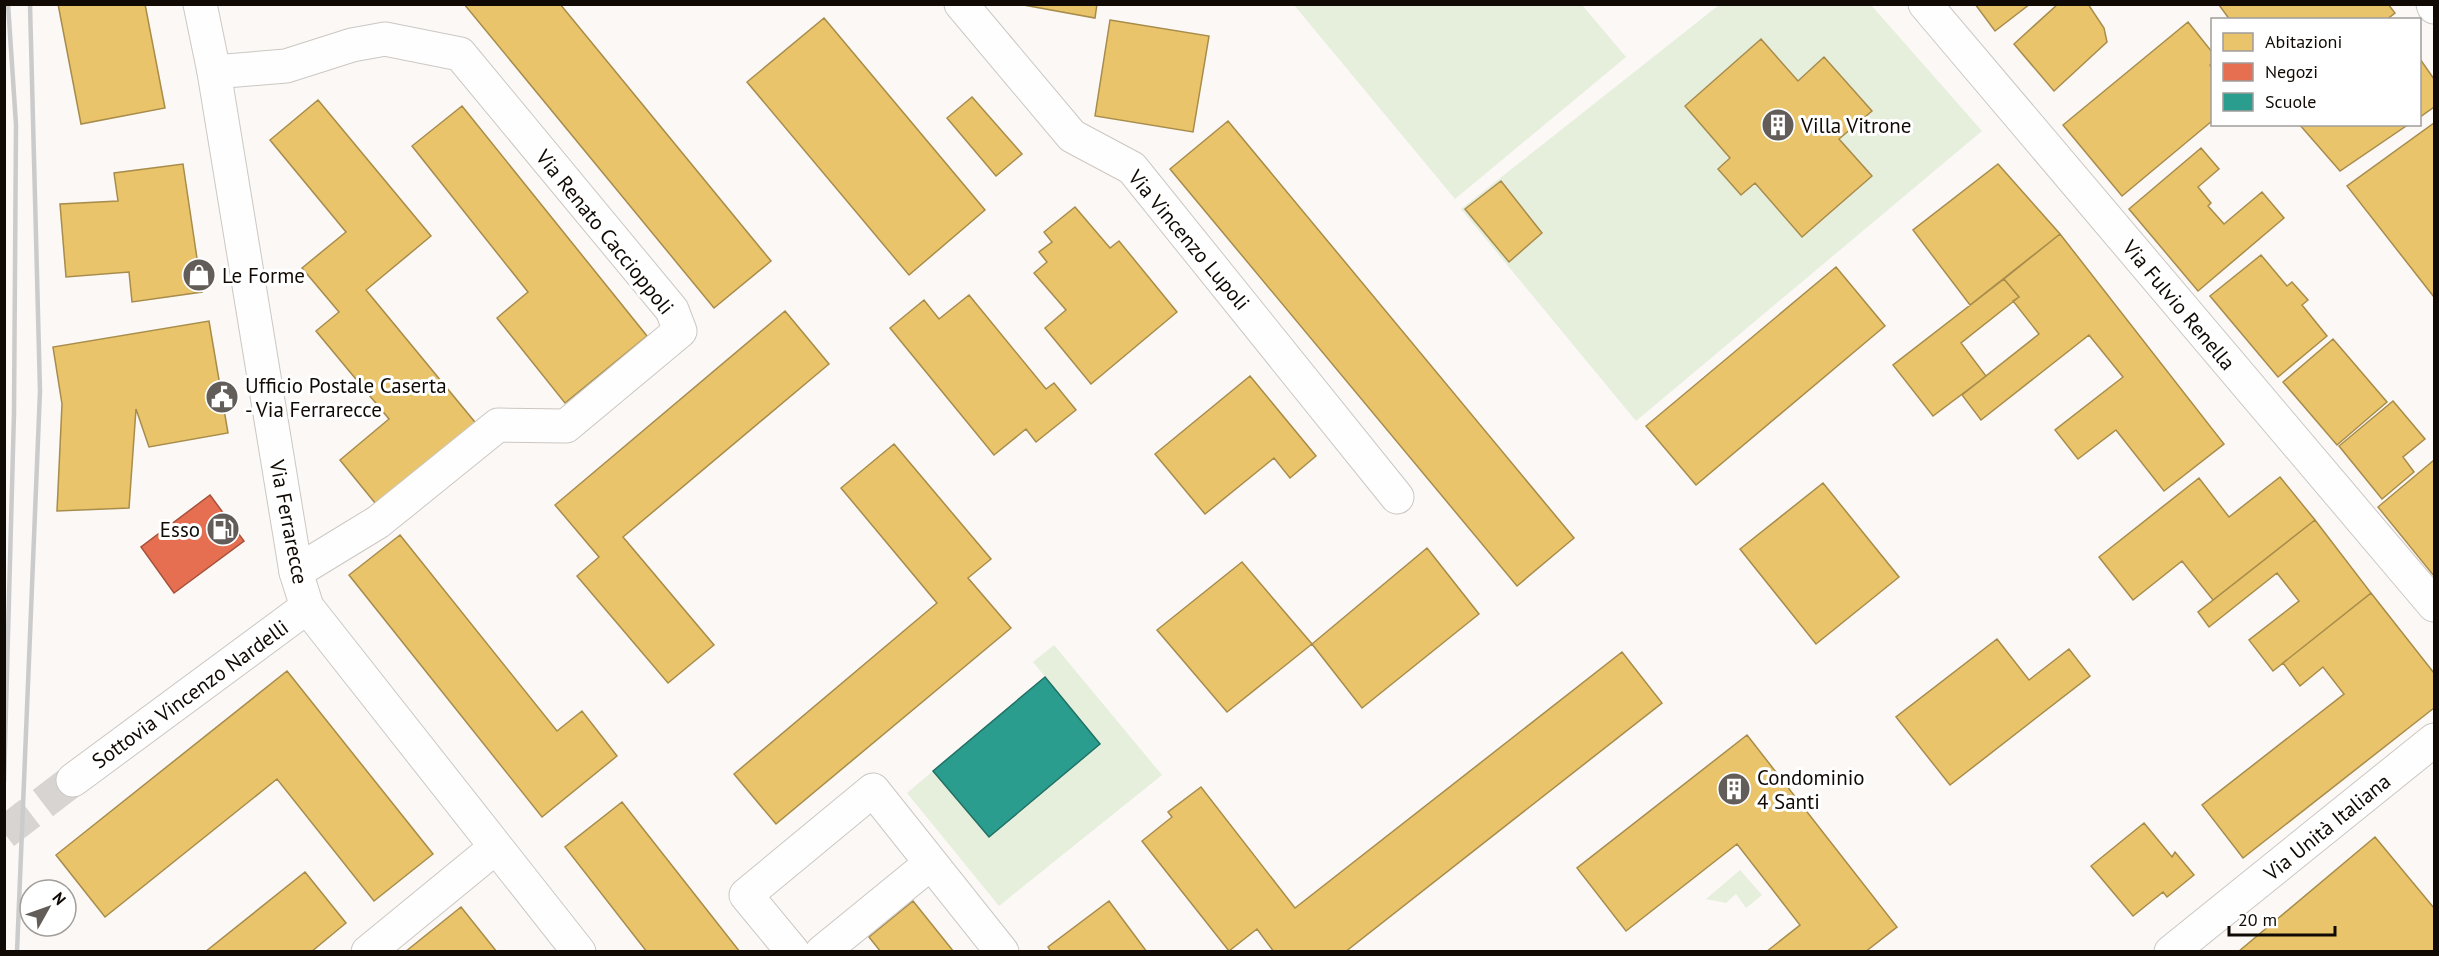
<svg xmlns="http://www.w3.org/2000/svg" width="2439" height="956" viewBox="0 0 2439 956" font-family="'PT Sans',sans-serif">
<style>
.green{fill:#e6efdc}
.homes{fill:#e9c46a;stroke:#a88c4b;stroke-width:1.5}
.shops{fill:#e76f51;stroke:#a7513a;stroke-width:1.5}
.schools{fill:#2a9d8f;stroke:#227165;stroke-width:1.5}
.lines{fill:none;stroke-linecap:round;stroke-linejoin:round}
.tertiary-tunnel{stroke:#d8d4d2;stroke-width:33;stroke-dasharray:33 16;stroke-linecap:butt}
.minor-casing{stroke:#ccc7c2;stroke-width:35}
.tertiary-casing{stroke:#ccc7c2;stroke-width:35}
.secondary-casing{stroke:#ccc7c2;stroke-width:35}
.minor{stroke:#fefefe;stroke-width:33}
.tertiary{stroke:#fefefe;stroke-width:33}
.secondary{stroke:#fefefe;stroke-width:33}
.rail{stroke:#cccbcb;stroke-width:4.5}
.labels{text-anchor:middle;dominant-baseline:central;stroke-width:6;stroke-linejoin:round;paint-order:stroke}
.poi-label{font-size:21px;fill:#110a04;stroke:#fff;text-anchor:start}
.street-label{font-size:21px;fill:#110a04;stroke:#fff}
</style>
<rect width="100%" height="100%" fill="#fbf8f6"/>
<!-- green -->
<path class="green" d="M 1294,5 L 1582,5 L 1626,57 L 1455,199 Z
M 1719,5 L 1871,5 L 1982,131 L 1636,421 L 1461,209 Z
M 1054,645 L 1162,775 L 999,906 L 907,793 L 933,771 L 989,837 L 1100,744 L 1033,662 Z
M 1740,870 L 1762,895 L 1746,908 L 1736,894 L 1726,903 L 1706,899 Z"/>
<!-- homes -->
<path class="homes" d="M 58,4 L 145,4 L 165,108 L 81,124 Z
M 464,4 L 560,4 L 771,261 L 714,308 Z
M 1018,4 L 1097,4 L 1095,18 Z
M 1975,4 L 2030,4 L 1995,31 Z
M 2058,4 L 2088,4 L 2104,28 L 2107,42 L 2054,91 L 2014,44 Z
M 2388,4 L 2395,13 L 2386,20 L 2230,20 L 2219,5 Z
M 824,18 L 985,210 L 909,275 L 747,82 Z
M 1110,20 L 1209,36 L 1193,132 L 1095,116 Z
M 2188,22 L 2212,52 L 2212,63 L 2210,65 L 2212,68 L 2212,121 L 2122,196 L 2063,125 Z
M 1761,39 L 1798,81 L 1824,57 L 1872,111 L 1839,139 L 1872,176 L 1802,237 L 1755,183 L 1741,195 L 1718,169 L 1730,158 L 1685,106 Z
M 2420,59 L 2434,79 L 2434,107 L 2420,117 Z
M 972,97 L 1022,154 L 996,176 L 947,118 Z
M 318,100 L 431,236 L 366,290 L 479,427 L 380,509 L 340,460 L 389,419 L 316,331 L 339,312 L 302,268 L 346,232 L 270,140 Z
M 462,106 L 647,336 L 565,403 L 497,318 L 528,292 L 412,146 Z
M 1228,121 L 1574,538 L 1517,586 L 1170,169 Z
M 2434,123 L 2434,297 L 2347,186 Z
M 2299,124 L 2409,124 L 2340,171 Z
M 2201,148 L 2219,169 L 2198,187 L 2211,203 L 2208,206 L 2224,224 L 2262,192 L 2284,218 L 2198,291 L 2129,209 Z
M 183,164 L 202,292 L 132,302 L 129,272 L 66,277 L 60,204 L 118,201 L 114,173 Z
M 1998,164 L 2060,234 L 1970,305 L 1913,230 Z
M 1501,181 L 1542,233 L 1509,262 L 1465,209 Z
M 1075,207 L 1110,248 L 1119,241 L 1177,312 L 1091,384 L 1045,328 L 1066,310 L 1034,273 L 1047,262 L 1039,252 L 1052,242 L 1044,232 Z
M 2060,234 L 2224,444 L 2164,491 L 2116,430 L 2078,459 L 2055,430 L 2123,377 L 2089,335 L 1981,420 L 1962,395 L 2039,334 L 2013,301 L 2019,297 L 2004,279 Z
M 2261,255 L 2287,286 L 2292,282 L 2308,300 L 2302,305 L 2327,336 L 2278,377 L 2210,296 Z
M 1836,267 L 1885,326 L 1696,485 L 1646,426 Z
M 2004,279 L 2019,297 L 1961,343 L 1986,376 L 1933,416 L 1893,365 Z
M 969,295 L 1046,389 L 1054,383 L 1076,410 L 1036,442 L 1026,429 L 994,455 L 890,328 L 924,300 L 939,319 Z
M 785,311 L 829,364 L 623,537 L 714,645 L 668,683 L 577,576 L 599,557 L 555,505 Z
M 209,321 L 228,433 L 149,447 L 136,409 L 129,508 L 57,511 L 62,404 L 53,347 Z
M 2333,339 L 2387,402 L 2337,445 L 2283,382 Z
M 1250,376 L 1316,456 L 1290,478 L 1274,458 L 1205,514 L 1155,454 Z
M 2393,401 L 2425,439 L 2403,457 L 2414,472 L 2382,499 L 2339,446 Z
M 894,444 L 991,559 L 968,578 L 1011,628 L 776,824 L 734,774 L 937,603 L 841,488 Z
M 2434,460 L 2434,576 L 2378,507 Z
M 2280,477 L 2315,520 L 2213,600 L 2182,561 L 2133,600 L 2099,557 L 2199,478 L 2229,517 Z
M 1823,483 L 1899,577 L 1816,644 L 1740,549 Z
M 2315,520 L 2371,593 L 2273,671 L 2249,640 L 2299,601 L 2277,573 L 2209,627 L 2198,612 Z
M 400,535 L 557,731 L 582,711 L 617,756 L 542,817 L 349,575 Z
M 1427,548 L 1479,614 L 1362,708 L 1312,644 Z
M 1242,562 L 1312,644 L 1227,712 L 1157,630 Z
M 2371,593 L 2434,673 L 2434,708 L 2243,858 L 2202,805 L 2344,694 L 2323,667 L 2300,686 L 2283,663 Z
M 1997,639 L 2029,680 L 2069,649 L 2090,676 L 1950,785 L 1896,717 Z
M 1622,652 L 1662,703 L 1345,952 L 1274,952 L 1257,929 L 1229,951 L 1142,841 L 1172,817 L 1168,812 L 1201,787 L 1295,908 Z
M 287,671 L 433,854 L 374,901 L 277,779 L 105,917 L 56,855 Z
M 1747,735 L 1897,927 L 1865,952 L 1766,952 L 1800,925 L 1737,844 L 1626,931 L 1577,868 Z
M 622,802 L 740,952 L 647,952 L 565,847 Z
M 2144,823 L 2172,857 L 2175,852 L 2194,875 L 2167,897 L 2163,892 L 2133,916 L 2091,866 Z
M 2375,837 L 2434,908 L 2434,952 L 2238,952 Z
M 305,872 L 346,923 L 311,952 L 205,952 Z
M 913,901 L 954,952 L 881,952 L 869,937 Z
M 1109,901 L 1147,952 L 1051,952 L 1048,947 Z
M 461,907 L 497,952 L 405,952 Z"/>
<!-- shops -->
<path class="shops" d="M 210,495 L 244,541 L 174,593 L 141,547 Z"/>
<!-- schools -->
<path class="schools" d="M 1045,677 L 1100,744 L 989,837 L 933,771 Z"/>
<g class="lines">
<!-- tertiary-tunnel -->
<path class="tertiary-tunnel" d="M 4,833 L 73,780"/>
<!-- minor casing -->
<g class="minor-casing">
<path id="minor" d="M 961,4 L 1072,136 L 1132,168 L 1397,497
M 214,72 L 286,66 L 352,45 L 385,39 L 460,54 L 672,310 L 680,331 L 566,426 L 498,425 L 378,522 L 296,572
M 307,607 L 579,952
M 368,952 L 496,847
M 793,952 L 746,895 L 873,790 L 1002,952
M 822,952 L 931,863
M 2171,952 L 2434,740"/>
</g>
<!-- tertiary casing -->
<g class="tertiary-casing">
<path id="tertiary" d="M 73,780 L 307,607 L 296,572 L 214,72 L 200,4"/>
</g>
<!-- secondary casing -->
<g class="secondary-casing">
<path id="secondary" d="M 1925,4 L 2434,605
M 2433,4 L 2434,7"/>
</g>
<!-- minor -->
<use href="#minor" class="minor"/>
<!-- tertiary -->
<use href="#tertiary" class="tertiary"/>
<!-- secondary -->
<use href="#secondary" class="secondary"/>
<!-- rail -->
<path class="rail" d="M 4,782 L 14,413 L 16,125 L 8,4
M 17,952 L 40,391 L 30,4"/>
</g>
<!-- icons -->
<defs>
<g id="building-disc" transform="scale(1.725)"><circle r="9.5" fill="#635d59" stroke="#fff"/><path d="M-4-6H4V6H1V3H-1V6H-4ZM-2.5-4.3h1.7v1.8h-1.7ZM.8-4.3h1.7v1.8H.8ZM-2.5-1h1.7V.8h-1.7ZM.8-1h1.7V.8H.8Z" fill="#fff"/></g>
<g id="shop-disc" transform="scale(1.725)"><circle r="9.5" fill="#635d59" stroke="#fff"/><path d="M-5-2.5h2.3a2.7 3.5 0 0 1 5.4 0H5L5.5 6h-11ZM-1.5-2.5h3a1.5 2.3 0 0 0-3 0Z" fill="#fff"/></g>
<g id="civic-disc" transform="scale(1.725)"><circle r="9.5" fill="#635d59" stroke="#fff"/><path d="M-.6-6.5H3V-4.5H.6V-3L4-1V1h2V6H-6V1h2V-1L-.6-3ZM-1.2 2.5V6h2.4V2.5Z" fill="#fff"/></g>
<g id="fuel-disc" transform="scale(1.725)"><circle r="9.5" fill="#635d59" stroke="#fff"/><path d="M-5.5-6h7V0h2V4h1.3V-2.5L3-4.5l.8-.8L6-3V5H2.5V1h-1V6h-7ZM-4.2-4.7v3.2H.2V-4.7Z" fill="#fff"/></g>
</defs>
<g fill-rule="evenodd">
<use href="#building-disc" x="1778" y="125"/>
<use href="#shop-disc" x="199" y="275"/>
<use href="#civic-disc" x="222" y="397"/>
<use href="#fuel-disc" x="223" y="529"/>
<use href="#building-disc" x="1734" y="789"/>
</g>
<g class="labels">
<!-- poi labels -->
<g class="poi-label">
<text x="1801" y="125">Villa Vitrone</text>
<text x="222" y="275">Le Forme</text>
<text x="245" y="385">Ufficio Postale Caserta<tspan x="245" dy="24">- Via Ferrarecce</tspan></text>
<text x="200" y="529" text-anchor="end">Esso</text>
<text x="1757" y="777">Condominio<tspan x="1757" dy="24">4 Santi</tspan></text>
</g>
<!-- street labels -->
<g class="street-label">
<text transform="translate(605 232) rotate(51)">Via Renato Caccioppoli</text>
<text transform="translate(1189 240) rotate(50)">Via Vincenzo Lupoli</text>
<text transform="translate(2179 305) rotate(50)">Via Fulvio Renella</text>
<text transform="translate(289 522) rotate(79)">Via Ferrarecce</text>
<text transform="translate(190 694) rotate(-36)">Sottovia Vincenzo Nardelli</text>
<text transform="translate(2327 827) rotate(-39)">Via Unità Italiana</text>
</g>
</g>
<!-- border -->
<rect width="2439" height="956" fill="none" stroke="#110a04" stroke-width="12"/>
<!-- legend -->
<rect x="2211" y="18" width="210" height="108" fill="#ffffff" stroke="#a09d9b" stroke-width="1.5"/>
<rect x="2223" y="33" width="30" height="18" fill="#e9c46a" stroke="#a09d9b" stroke-width="1.5"/>
<text x="2265" y="48" font-size="18" fill="#110a04">Abitazioni</text>
<rect x="2223" y="63" width="30" height="18" fill="#e76f51" stroke="#a09d9b" stroke-width="1.5"/>
<text x="2265" y="78" font-size="18" fill="#110a04">Negozi</text>
<rect x="2223" y="93" width="30" height="18" fill="#2a9d8f" stroke="#a09d9b" stroke-width="1.5"/>
<text x="2265" y="108" font-size="18" fill="#110a04">Scuole</text>
<!-- north arrow -->
<g transform="translate(48 908) rotate(50)"><circle r="28" fill="#ffffff" stroke="#a09d9b" stroke-width="1.5"/>
<path d="M0-4.5L10 22L0 15L-10 22Z" fill="#635d59"/>
<text y="-9" font-size="16" font-weight="bold" text-anchor="middle" fill="#110a04">N</text>
</g>
<!-- scale -->
<path d="M2229 926v9h106v-9" fill="none" stroke="#110a04" stroke-width="3"/>
<text x="2238" y="926" font-size="18" fill="#110a04" stroke="#ffffff" stroke-width="4.5" paint-order="stroke">20 m</text>
</svg>
